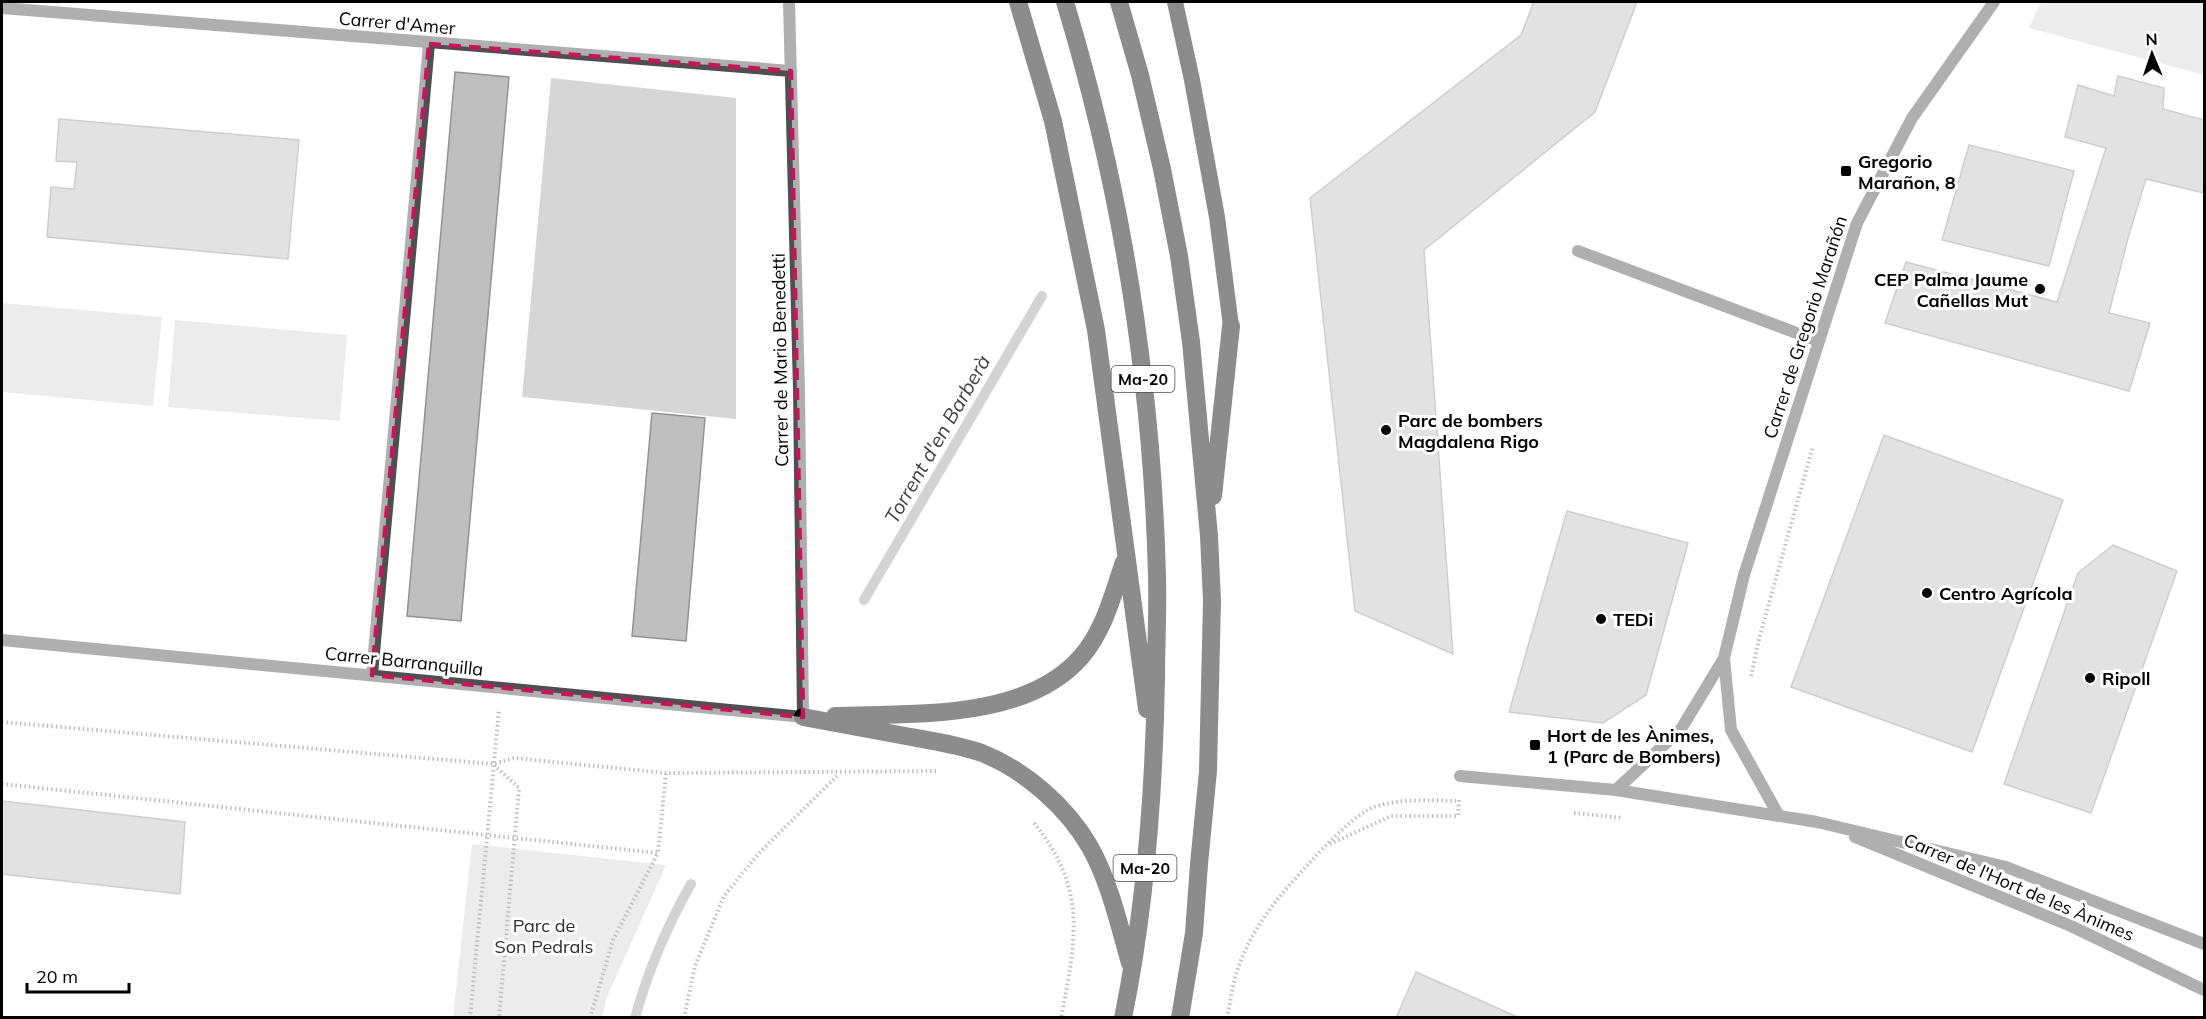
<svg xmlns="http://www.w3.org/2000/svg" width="2206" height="1019" viewBox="0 0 2206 1019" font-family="Mulish,sans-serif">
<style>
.green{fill:#d6d6d6}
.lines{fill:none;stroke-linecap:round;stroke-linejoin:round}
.stream{stroke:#9d9d9d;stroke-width:10}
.building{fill:#bfbfbf;stroke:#939393;stroke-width:1.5}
.path{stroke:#717171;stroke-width:4;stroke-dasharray:1.5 3;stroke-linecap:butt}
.service{stroke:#4f4f4f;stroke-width:12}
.pedestrian{stroke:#4f4f4f;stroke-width:12}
.minor{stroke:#4f4f4f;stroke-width:12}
.tertiary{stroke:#4f4f4f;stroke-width:12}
.trunk{stroke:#000;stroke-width:16}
.motorway{stroke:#000;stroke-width:18}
.marked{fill:none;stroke:#c2185b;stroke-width:4.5;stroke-dasharray:12 8;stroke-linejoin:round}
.poi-dot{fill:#000;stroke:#fff;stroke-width:2}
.labels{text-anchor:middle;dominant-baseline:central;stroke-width:6;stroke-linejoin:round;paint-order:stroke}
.shield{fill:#fff;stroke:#4c4c4c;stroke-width:1.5}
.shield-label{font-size:16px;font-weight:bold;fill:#000}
.street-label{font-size:18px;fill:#000;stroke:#fff}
.poi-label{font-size:18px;font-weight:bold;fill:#000;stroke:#fff;text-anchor:start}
.park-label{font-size:18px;fill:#2d2d2d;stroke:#fff}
.water-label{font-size:20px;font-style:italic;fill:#3e3e3e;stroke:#fff}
</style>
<rect width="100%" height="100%" fill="#fff"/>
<!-- green -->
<path class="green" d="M 2041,2 L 2204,2 L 2204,75 L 2029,28 Z
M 551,78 L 736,98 L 736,419 L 522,397 Z
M 2,303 L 162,317 L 153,406 L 2,392 Z
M 175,320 L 347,335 L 340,421 L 168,407 Z
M 472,844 L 666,865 L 607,997 L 602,1017 L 453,1017 Z"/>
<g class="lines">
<!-- stream -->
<path class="stream" d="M 864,600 L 1042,296
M 635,1018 C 648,971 667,926 691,884"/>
</g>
<!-- building -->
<path class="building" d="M 1534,2 L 1637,2 L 1595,112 L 1424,250 L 1453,654 L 1355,611 L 1310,198 L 1521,35 Z
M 455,72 L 509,77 L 461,621 L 407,616 Z
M 2118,76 L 2164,88 L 2163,109 L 2204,120 L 2204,193 L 2146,179 L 2128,238 L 2109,313 L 2150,323 L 2129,391 L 1885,323 L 1906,262 L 2057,302 L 2106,148 L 2065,137 L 2078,85 L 2114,96 Z
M 59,119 L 299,140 L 288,259 L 47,237 L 51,187 L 74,189 L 77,162 L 56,161 Z
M 1969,145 L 2074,171 L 2049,266 L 1942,240 Z
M 652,413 L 705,418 L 686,641 L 632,636 Z
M 1884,435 L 2063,500 L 1972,752 L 1791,687 Z
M 1567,511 L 1688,543 L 1646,695 L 1603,723 L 1509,712 Z
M 2113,545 L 2177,571 L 2091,813 L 2004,784 L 2078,573 Z
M 2,801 L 185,822 L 180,894 L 2,874 Z
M 1416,972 L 1520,1018 L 1396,1018 Z"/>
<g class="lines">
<!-- path -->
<path class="path" d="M 1751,676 L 1759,639 L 1813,446
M 2,722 L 493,764 L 514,758 L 666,773 L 939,771
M 494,765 L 519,788 L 499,1018
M 2,784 L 658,853 L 666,773
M 1574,813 L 1623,818
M 1034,823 C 1088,889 1076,940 1061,1018
M 1330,844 L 1391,816 L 1458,816 L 1459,799
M 470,1018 L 499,710
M 590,1018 L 613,940 L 658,853
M 684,1018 L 695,966 L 724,896 L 759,853 L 839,774
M 1227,1018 C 1230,1006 1231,993 1234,982 C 1246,933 1279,896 1312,860 C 1326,845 1349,821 1366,811 C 1387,798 1432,800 1456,801"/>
<!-- service -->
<path class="service" d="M 1578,251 L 1818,341"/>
<!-- pedestrian -->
<path class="pedestrian" d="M 372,675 L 429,44"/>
<!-- minor -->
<path class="minor" d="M 2,8 L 791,71
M 2,640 L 803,717 L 799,390 L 789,2
M 1724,658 L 1731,730 L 1779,816
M 1616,790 L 1681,729 L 1724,658 L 1744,575 L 1857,223 L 1912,118 L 1994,2"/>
<!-- tertiary -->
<path class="tertiary" d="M 1460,776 L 1616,790 L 1817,822 L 2006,867 L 2204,944
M 1855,837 L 2071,926 L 2204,990"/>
<!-- trunk -->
<path class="trunk" d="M 1175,2 L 1192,80 L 1217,217 L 1231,326"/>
<!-- motorway -->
<path class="motorway" d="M 1018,2 L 1053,121 L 1096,330 L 1147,709
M 1065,2 C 1121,187 1152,382 1157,576 C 1158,610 1156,645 1156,679 C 1154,792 1146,906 1123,1018
M 1119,2 L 1140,75 L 1162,169 L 1179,256 L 1191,342 L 1209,536 L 1212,601 L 1208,771 L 1199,864 L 1194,933 L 1180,1018
M 1213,496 L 1231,326
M 835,716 C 913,713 1025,721 1081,657 C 1104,631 1113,594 1124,562
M 803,717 C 839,724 875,730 911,737 C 934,741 959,745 982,753 C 1025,770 1067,807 1090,847 C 1110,883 1119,925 1130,963"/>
</g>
<!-- marked area -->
<path d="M0 0H2206V1019H0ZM 429,44 L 791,71 L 803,717 L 372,675 Z" fill="#fff" fill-opacity=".55" fill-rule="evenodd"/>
<path class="marked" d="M 429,44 L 791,71 L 803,717 L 372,675 Z"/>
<!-- markers -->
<g class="poi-dot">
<rect x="1840" y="165" width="12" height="12" rx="3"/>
<circle cx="2040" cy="289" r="6"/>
<circle cx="1386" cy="430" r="6"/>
<circle cx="1927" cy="593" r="6"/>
<circle cx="1601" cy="619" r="6"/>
<circle cx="2090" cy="678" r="6"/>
<rect x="1529" y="739" width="12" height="12" rx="3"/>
</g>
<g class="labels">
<!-- shield labels -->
<g class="shield">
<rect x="1111.5" y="366" width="63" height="26" rx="4.5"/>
<rect x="1113.5" y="855" width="63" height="26" rx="4.5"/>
</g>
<g class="shield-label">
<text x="1143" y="379">Ma-20</text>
<text x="1145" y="868">Ma-20</text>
</g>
<!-- street labels -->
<g class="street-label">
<text transform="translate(397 23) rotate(5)">Carrer d'Amer</text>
<text transform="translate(1805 327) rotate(-72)">Carrer de Gregorio Marañón</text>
<text transform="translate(780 360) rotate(-91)">Carrer de Mario Benedetti</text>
<text transform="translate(404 661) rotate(6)">Carrer Barranquilla</text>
<text transform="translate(2019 887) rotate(23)">Carrer de l'Hort de les Ànimes</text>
</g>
<!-- poi labels -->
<g class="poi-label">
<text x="1858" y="161">Gregorio<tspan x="1858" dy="21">Marañon, 8</tspan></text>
<text x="2028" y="279" text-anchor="end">CEP Palma Jaume<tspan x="2028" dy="21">Cañellas Mut</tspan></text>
<text x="1398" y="420">Parc de bombers<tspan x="1398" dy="21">Magdalena Rigo</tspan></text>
<text x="1939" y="593">Centro Agrícola</text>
<text x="1613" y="619">TEDi</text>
<text x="2102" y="678">Ripoll</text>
<text x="1547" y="735">Hort de les Ànimes,<tspan x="1547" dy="21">1 (Parc de Bombers)</tspan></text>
</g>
<!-- park labels -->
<g class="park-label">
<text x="544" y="925">Parc de<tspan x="544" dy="21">Son Pedrals</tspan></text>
</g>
<!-- water labels -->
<g class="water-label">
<text transform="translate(937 439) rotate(-60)">Torrent d'en Barberà</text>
</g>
</g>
<!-- border -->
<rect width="2206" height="1019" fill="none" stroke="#000000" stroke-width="6"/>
<!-- north arrow -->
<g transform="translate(2152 54) rotate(358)" stroke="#ffffff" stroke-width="4.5" paint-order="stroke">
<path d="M0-4.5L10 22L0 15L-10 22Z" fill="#000000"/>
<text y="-9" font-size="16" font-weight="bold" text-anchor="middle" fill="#000000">N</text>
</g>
<!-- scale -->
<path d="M27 983v9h102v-9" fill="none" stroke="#000000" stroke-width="3"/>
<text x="36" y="983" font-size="18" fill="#000000" stroke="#ffffff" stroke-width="4.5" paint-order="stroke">20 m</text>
</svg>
